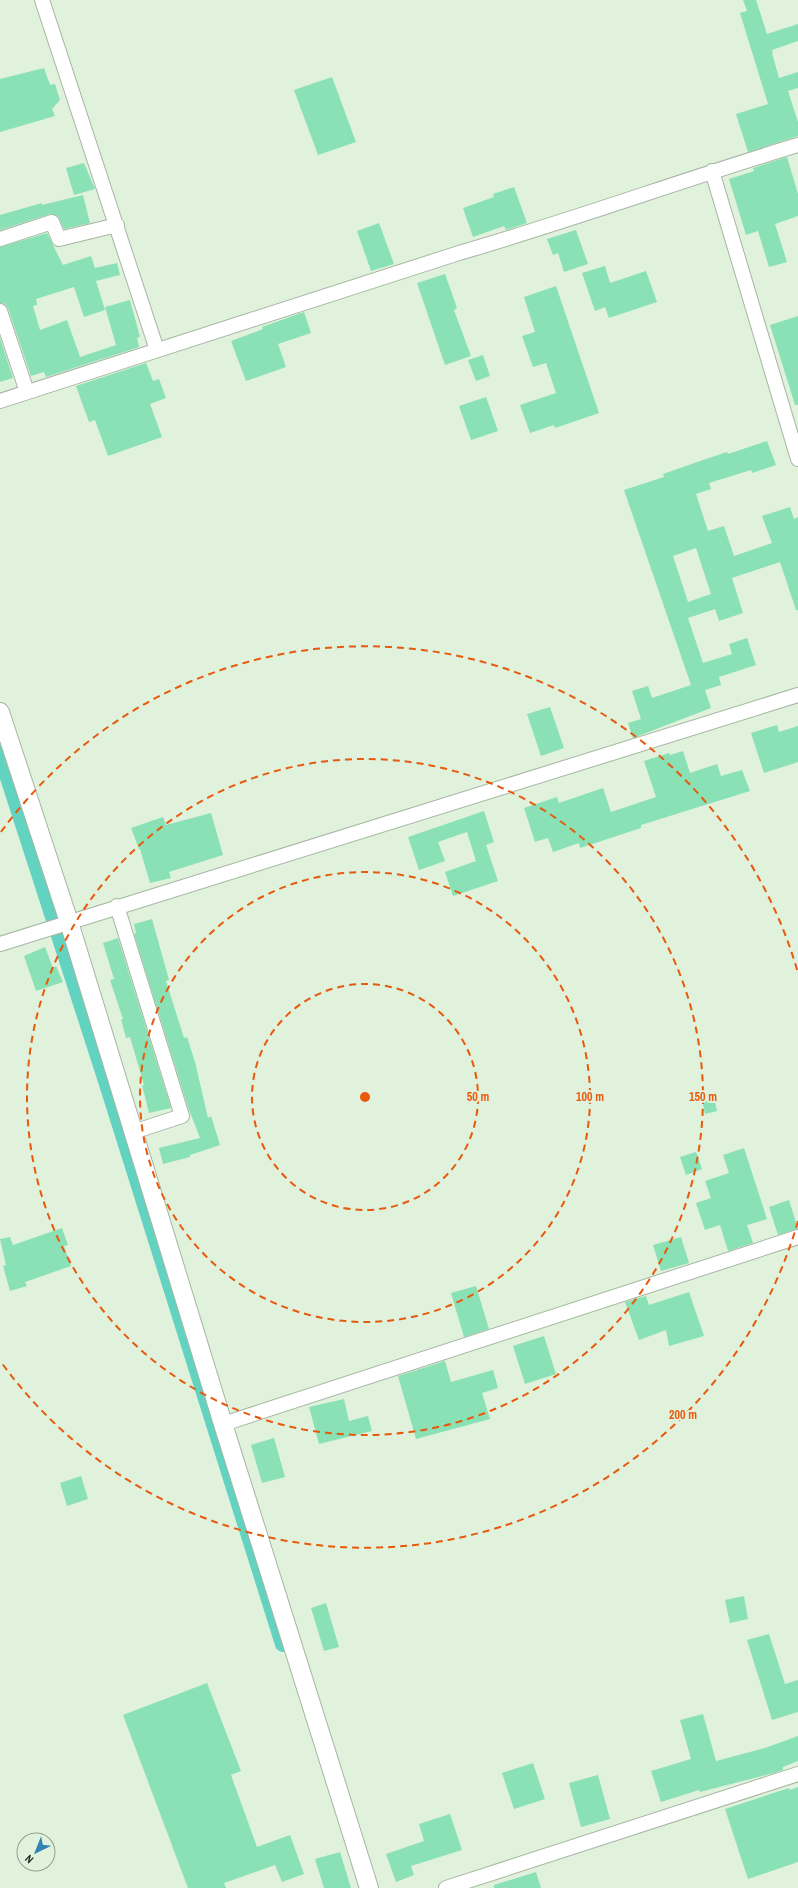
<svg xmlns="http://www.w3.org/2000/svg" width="798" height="1888" viewBox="0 0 798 1888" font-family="'Archivo Narrow',sans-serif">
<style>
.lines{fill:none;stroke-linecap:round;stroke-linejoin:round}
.canal{stroke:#63d3c1;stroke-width:16}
.building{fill:#89e1b5;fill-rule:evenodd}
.minor-casing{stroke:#a5b6a2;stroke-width:16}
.tertiary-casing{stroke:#a5b6a2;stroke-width:20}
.minor{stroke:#fff;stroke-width:14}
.tertiary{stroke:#fff;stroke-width:18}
.ring{fill:none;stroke:#e8590c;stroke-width:2;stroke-dasharray:7 5}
.centre{fill:#e8590c;stroke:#e0f2dc;stroke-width:2}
.ring-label{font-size:12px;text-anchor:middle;font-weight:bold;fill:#e8590c;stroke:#e0f2dc;stroke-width:4;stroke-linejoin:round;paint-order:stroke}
</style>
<rect width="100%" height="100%" fill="#e0f2dc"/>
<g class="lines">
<!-- canal -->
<path class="canal" d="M 0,753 L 107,1084 L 283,1644"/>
</g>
<!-- building -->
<path class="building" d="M 743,0 L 756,0 L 767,34 L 798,24 L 798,41 L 772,50 L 773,53 L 772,53 L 779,78 L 798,72 L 798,88 L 788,91 L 798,122 L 798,136 L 748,152 L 736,114 L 768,104 L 740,13 L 747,11 Z
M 44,68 L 50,85 L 55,84 L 60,100 L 52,109 L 55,116 L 0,132 L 0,79 Z
M 332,77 L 356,142 L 318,155 L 294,90 Z
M 787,157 L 798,194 L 798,216 L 775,224 L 787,262 L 769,267 L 758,231 L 746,235 L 729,179 L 751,172 L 754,171 L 753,168 Z
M 84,163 L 95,189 L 74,195 L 66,168 Z
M 514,187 L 527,223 L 506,230 L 504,226 L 473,237 L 463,208 L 494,197 L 493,194 Z
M 83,195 L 90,223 L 64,229 L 58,216 L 50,214 L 0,230 L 0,215 L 42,203 L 42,205 Z
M 379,223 L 394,264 L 371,271 L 357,231 Z
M 576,230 L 588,264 L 564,272 L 558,253 L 553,255 L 547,239 Z
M 47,233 L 63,265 L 91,256 L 95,268 L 117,263 L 120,275 L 96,281 L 105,310 L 84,317 L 74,287 L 36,299 L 37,305 L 33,306 L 40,330 L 67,320 L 80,357 L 116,345 L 105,307 L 130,300 L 140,337 L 137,338 L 139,347 L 46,377 L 44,372 L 31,376 L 8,308 L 5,304 L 0,303 L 0,247 Z
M 605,266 L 610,283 L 646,271 L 657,302 L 609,318 L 605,307 L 595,311 L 582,273 Z
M 445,274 L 457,308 L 454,310 L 471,356 L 445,365 L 417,283 Z
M 556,286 L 599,413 L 555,428 L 554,425 L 530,433 L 520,405 L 556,393 L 546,363 L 533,367 L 522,336 L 535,332 L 524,297 Z
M 304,312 L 311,333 L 278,344 L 286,367 L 246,381 L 231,341 L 263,329 L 262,327 Z
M 798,316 L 798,405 L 795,405 L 770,325 Z
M 0,338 L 13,378 L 0,382 Z
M 483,355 L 490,376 L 476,381 L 468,360 Z
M 146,363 L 153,381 L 159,379 L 166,398 L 150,404 L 162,437 L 108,456 L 95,420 L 89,422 L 76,386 Z
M 486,397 L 498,431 L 471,440 L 459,406 Z
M 767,441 L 776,465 L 752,473 L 751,470 L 709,483 L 711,489 L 696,494 L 708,531 L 724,526 L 734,556 L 772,543 L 762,516 L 790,507 L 794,519 L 798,517 L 798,610 L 796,610 L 780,562 L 732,578 L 743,613 L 719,621 L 715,609 L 688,618 L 703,663 L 732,654 L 729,644 L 747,638 L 756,665 L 719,677 L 721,685 L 705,690 L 711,708 L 633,738 L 628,723 L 641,719 L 632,691 L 648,686 L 652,698 L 691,685 L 624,490 L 664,477 L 663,474 L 706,459 L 727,452 L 728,454 ZM 696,548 L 711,594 L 688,602 L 673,556 Z
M 550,707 L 564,748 L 541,756 L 527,714 Z
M 777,725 L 779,732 L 798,726 L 798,762 L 764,773 L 751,733 Z
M 683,751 L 690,773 L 717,764 L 721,776 L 742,770 L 750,791 L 641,825 L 641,828 L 580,848 L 579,843 L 553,852 L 548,838 L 535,842 L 524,808 L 557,797 L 559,803 L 603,788 L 611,812 L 656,797 L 644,761 L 669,753 L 670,755 Z
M 484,811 L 494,842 L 486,845 L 498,881 L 453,896 L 445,872 L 476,861 L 467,832 L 438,842 L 445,861 L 419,870 L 408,837 Z
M 211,813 L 223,855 L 169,872 L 171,878 L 150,883 L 140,849 L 139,849 L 131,828 L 163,817 L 166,825 Z
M 152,919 L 169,980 L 166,981 L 184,1038 L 187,1037 L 195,1062 L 208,1118 L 211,1116 L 220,1145 L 190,1155 L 190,1157 L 163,1164 L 159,1148 L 200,1138 L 188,1107 L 134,934 L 136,933 L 134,924 Z
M 118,938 L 171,1108 L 149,1113 L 142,1085 L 144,1085 L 130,1037 L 126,1038 L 121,1019 L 123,1019 L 110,980 L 114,979 L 103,943 Z
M 45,947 L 53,968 L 56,966 L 63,982 L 36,991 L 24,956 Z
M 714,1097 L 717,1111 L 705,1114 L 702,1099 Z
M 744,1148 L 767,1219 L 747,1225 L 753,1243 L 728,1251 L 720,1225 L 705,1230 L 696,1203 L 711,1198 L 705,1181 L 729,1173 L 723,1155 Z
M 696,1152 L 702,1169 L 686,1175 L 680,1157 Z
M 789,1200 L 798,1229 L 778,1235 L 769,1207 Z
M 62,1228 L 68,1245 L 64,1246 L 71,1266 L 25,1282 L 27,1286 L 10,1291 L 3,1266 L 6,1265 L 0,1239 L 10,1237 L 13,1245 Z
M 681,1237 L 689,1263 L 661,1271 L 653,1245 Z
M 476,1286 L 489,1329 L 464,1337 L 451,1293 Z
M 689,1292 L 704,1336 L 669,1346 L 666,1330 L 639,1340 L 625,1302 L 646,1296 L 649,1305 Z
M 544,1336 L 556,1374 L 525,1384 L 513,1346 Z
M 445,1361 L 451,1382 L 493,1370 L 498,1388 L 482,1393 L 490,1419 L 416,1439 L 398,1376 Z
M 344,1399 L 349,1421 L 368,1416 L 372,1431 L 319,1444 L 309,1407 Z
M 274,1438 L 285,1477 L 262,1483 L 251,1445 Z
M 81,1476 L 88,1499 L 67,1506 L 60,1483 Z
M 744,1596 L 748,1619 L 730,1623 L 725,1600 Z
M 326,1603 L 339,1647 L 324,1651 L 311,1608 Z
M 769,1634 L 785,1684 L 798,1680 L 798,1712 L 772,1720 L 747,1640 Z
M 207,1683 L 241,1771 L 231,1775 L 257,1847 L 290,1835 L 304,1874 L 282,1882 L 275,1865 L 224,1883 L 226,1888 L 188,1888 L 123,1715 Z
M 703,1714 L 716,1761 L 765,1748 L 798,1736 L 798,1761 L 783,1767 L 783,1770 L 774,1773 L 700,1792 L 699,1790 L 661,1802 L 651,1771 L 691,1759 L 680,1720 Z
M 533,1763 L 545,1799 L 514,1809 L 502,1773 Z
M 598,1775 L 610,1819 L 581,1827 L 569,1783 Z
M 798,1787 L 798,1862 L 748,1879 L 725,1809 L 789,1788 L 790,1790 Z
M 450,1814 L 462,1850 L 411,1866 L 414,1875 L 396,1882 L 386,1854 L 424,1841 L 419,1824 Z
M 340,1852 L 351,1888 L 324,1888 L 315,1859 Z
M 536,1872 L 541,1888 L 494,1888 L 494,1885 Z"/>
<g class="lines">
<!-- minor casing -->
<g class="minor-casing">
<path id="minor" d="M 42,0 L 157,350
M 712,171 L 798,459
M 0,239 L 52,222 L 59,239 L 117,225
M 0,311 L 27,392
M 0,401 L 459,253 C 573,220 685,179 798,145
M 117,906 L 182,1116 L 133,1132
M 0,944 L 798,695
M 223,1424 L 798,1237
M 446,1888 L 798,1774"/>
</g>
<!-- tertiary casing -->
<g class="tertiary-casing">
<path id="tertiary" d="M 0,712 L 69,922 L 223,1424 L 369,1888"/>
</g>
<!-- minor -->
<use href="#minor" class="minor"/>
<!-- tertiary -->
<use href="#tertiary" class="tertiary"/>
</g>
<!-- distance rings -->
<g class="ring">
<circle cx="365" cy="1097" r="113"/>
<circle cx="365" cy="1097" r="225"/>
<circle cx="365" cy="1097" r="338"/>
<path d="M798 1221A450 450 0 0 1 1 1362M1 832A450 450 0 0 1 798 973"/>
</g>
<circle cx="365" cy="1097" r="6" class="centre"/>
<g class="ring-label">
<text x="478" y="1101">50 m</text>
<text x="590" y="1101">100 m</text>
<text x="703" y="1101">150 m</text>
<text x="683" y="1419">200 m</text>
</g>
<!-- north arrow -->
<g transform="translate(36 1852) rotate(223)"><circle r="19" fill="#e0f2dc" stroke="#92a08f"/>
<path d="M0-3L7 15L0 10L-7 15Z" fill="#3481b4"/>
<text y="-6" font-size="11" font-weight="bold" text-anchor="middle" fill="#1d241c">N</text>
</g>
</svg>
